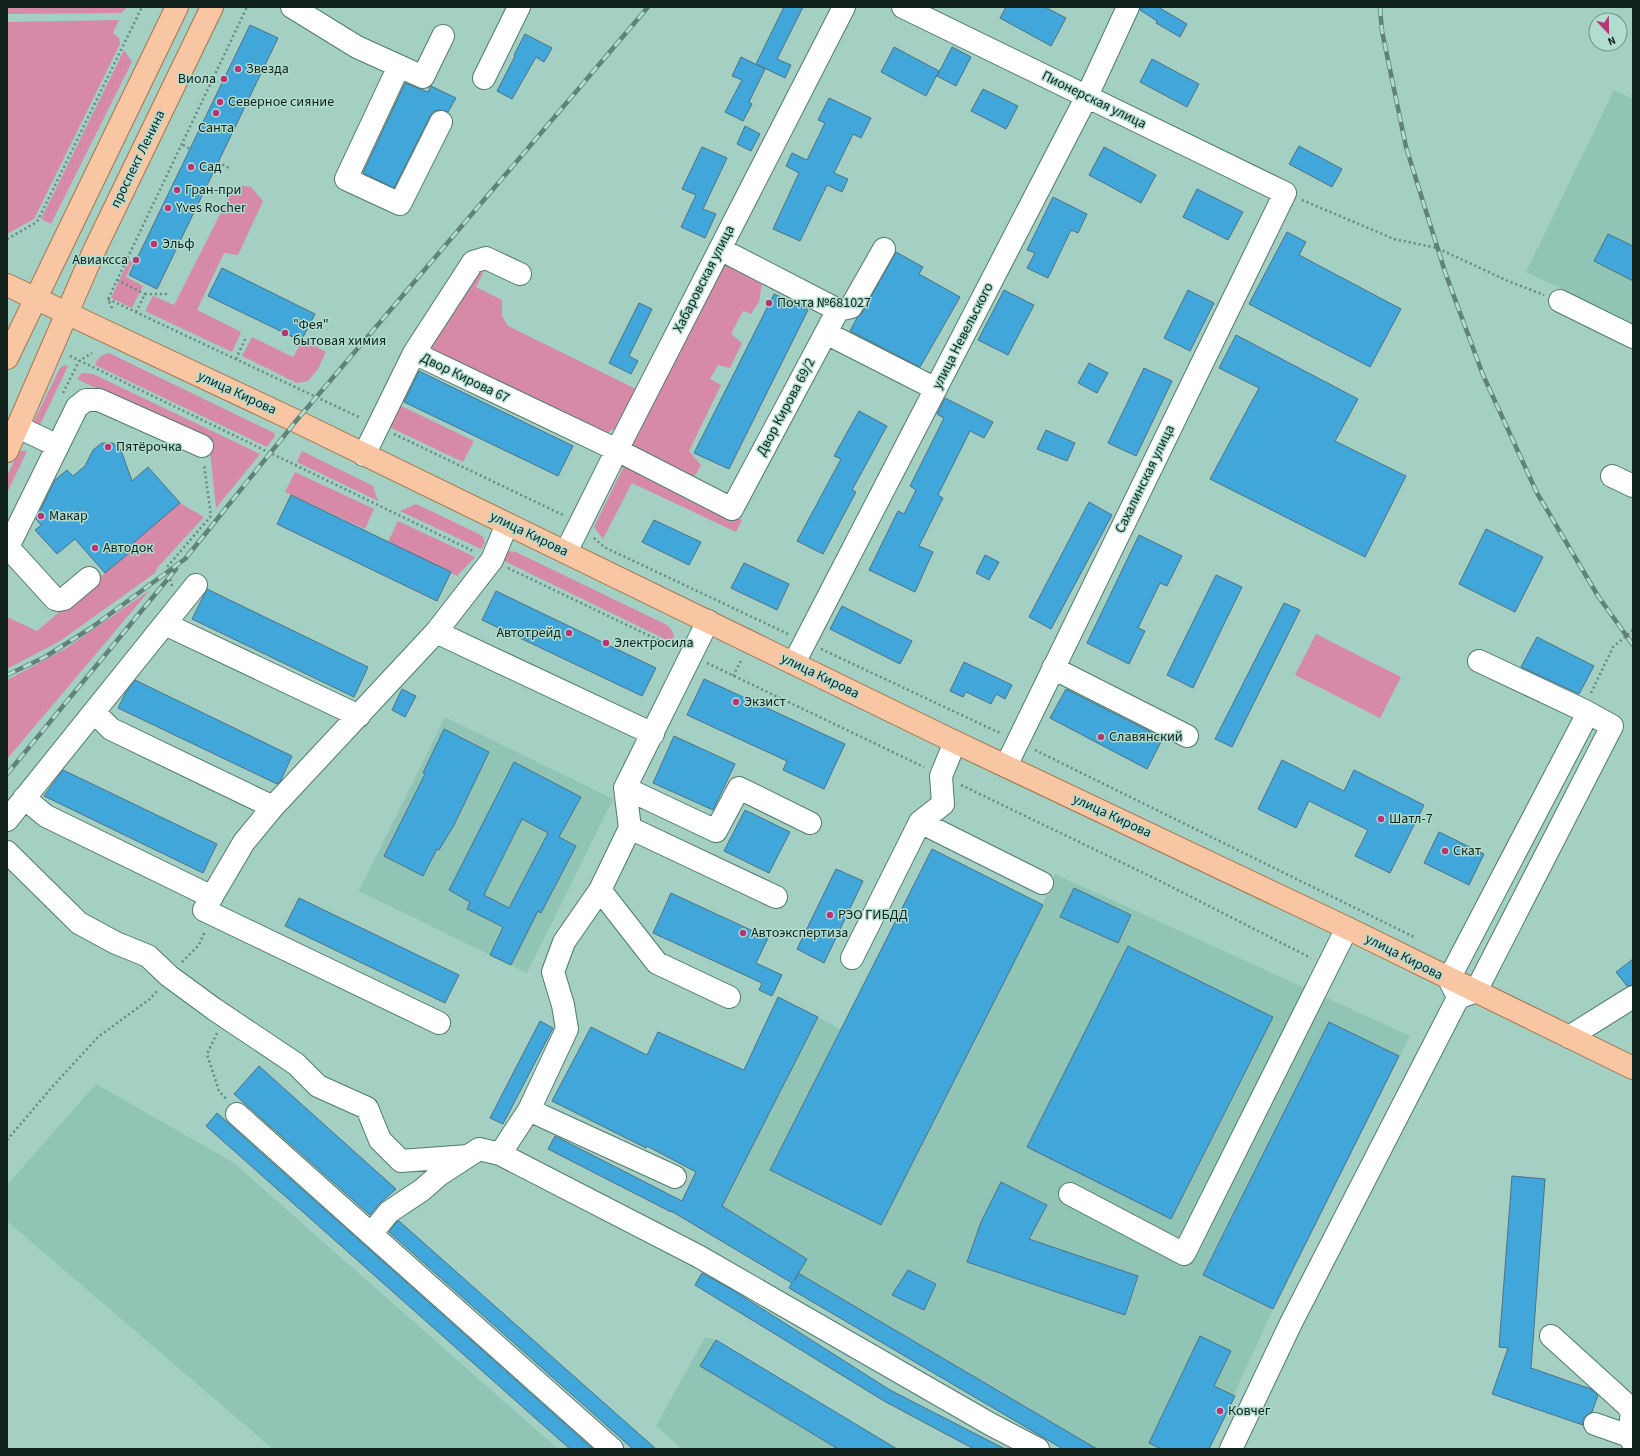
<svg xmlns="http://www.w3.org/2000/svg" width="1640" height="1456" viewBox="0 0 1640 1456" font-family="'Source Sans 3',sans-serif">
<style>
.built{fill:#90c5b6}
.green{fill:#d78aa8}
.building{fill:#41a6da;stroke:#4f7185;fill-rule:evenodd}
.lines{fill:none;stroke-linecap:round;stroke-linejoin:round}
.minor-casing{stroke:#507a6e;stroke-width:24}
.major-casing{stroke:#a5744c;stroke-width:24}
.path{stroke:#688980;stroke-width:2.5;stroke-dasharray:2 3;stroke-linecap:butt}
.minor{stroke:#fff;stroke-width:22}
.major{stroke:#f8c6a3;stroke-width:22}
.rail-casing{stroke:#618278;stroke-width:4.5}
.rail{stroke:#b0ddd0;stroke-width:3;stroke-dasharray:9;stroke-linecap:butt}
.poi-dot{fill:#ba3375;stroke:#b0ddd0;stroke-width:1.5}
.labels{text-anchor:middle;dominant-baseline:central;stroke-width:3;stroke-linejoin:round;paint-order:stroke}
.poi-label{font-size:14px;fill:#11221d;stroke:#b0ddd0;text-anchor:start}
.street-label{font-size:14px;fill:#11221d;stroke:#b0ddd0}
</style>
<rect width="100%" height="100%" fill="#a3d0c3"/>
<!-- built -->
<path class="built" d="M 1614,90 L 1633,99 L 1633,323 L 1526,272 Z
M 445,717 L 613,799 L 527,973 L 359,891 Z
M 932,850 L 1043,904 L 1055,874 L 1410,1036 L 1273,1309 L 1209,1449 L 1097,1449 L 676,1213 L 778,997 L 841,1029 Z
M 96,1084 L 234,1163 L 558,1449 L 273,1449 L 7,1221 L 7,1185 Z
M 705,1337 L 716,1340 L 897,1449 L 682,1449 L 656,1426 Z"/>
<!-- green -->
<path class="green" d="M 7,7 L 127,7 L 121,13 L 7,14 Z
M 119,20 L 113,33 L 119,38 L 120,44 L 34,219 L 7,234 L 7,22 Z
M 124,50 L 132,62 L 51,224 L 41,219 Z
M 239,185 L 251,187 L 263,201 L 238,255 L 224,253 L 197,310 L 241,332 L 232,352 L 145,311 L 153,296 L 174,305 L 233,189 Z
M 129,260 L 133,262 L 126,277 L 143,286 L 132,308 L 111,298 Z
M 727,263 L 743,269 L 762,284 L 759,302 L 751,314 L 743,311 L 731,334 L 742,343 L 730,368 L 718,365 L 710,379 L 721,385 L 689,451 L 701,465 L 696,474 L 688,481 L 623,449 L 716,268 Z
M 476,270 L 483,273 L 476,287 L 502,300 L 502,316 L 508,326 L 638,390 L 621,427 L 611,430 L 603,438 L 421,351 Z
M 252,337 L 293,357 L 303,339 L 326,352 L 318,369 L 308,381 L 297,383 L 242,356 Z
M 109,353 L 274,433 L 275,436 L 267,447 L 95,365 C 98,358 101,355 109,353 Z
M 65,365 L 68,366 L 38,429 L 35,427 L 34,421 L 60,368 Z
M 82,373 L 93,374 L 260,454 L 216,508 L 209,442 L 77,379 Z
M 395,403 L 474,441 L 463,462 L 385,425 Z
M 19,451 L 27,451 L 7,493 L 7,476 Z
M 302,451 L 373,486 L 378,501 L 297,462 Z
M 624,466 L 742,520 L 736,532 L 632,483 L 603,539 L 594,527 Z
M 295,472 L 374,509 L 365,529 L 285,492 Z
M 180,503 L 204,517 L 158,567 L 155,573 L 60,641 L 7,669 L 7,617 L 37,631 L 134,548 L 132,544 Z
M 416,504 L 479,534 L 483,537 L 485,543 L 481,549 L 400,511 Z
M 398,521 L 475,557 L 457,576 L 388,542 Z
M 507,551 L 516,552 L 667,625 C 673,631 675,635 673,643 L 498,558 Z
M 150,590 L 7,759 L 7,680 L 65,649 Z
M 1316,634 L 1401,677 L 1380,718 L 1295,675 Z"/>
<!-- building -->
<path class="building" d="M 784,7 L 803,7 L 777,59 L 791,65 L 785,78 L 756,64 Z
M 1006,7 L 1045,7 L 1066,18 L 1051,46 L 1000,18 Z
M 1140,7 L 1158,7 L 1187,24 L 1180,37 L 1156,23 L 1157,21 L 1140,10 Z
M 250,25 L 278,38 L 157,289 L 129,275 Z
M 525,34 L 552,48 L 544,62 L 536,57 L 512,99 L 497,91 L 515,56 L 514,55 Z
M 894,47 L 939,71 L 926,96 L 881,72 Z
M 952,47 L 971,57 L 956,86 L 937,76 Z
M 741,57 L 765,69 L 749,102 L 752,104 L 743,121 L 725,112 L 742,80 L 732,76 Z
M 1152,59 L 1199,84 L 1187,107 L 1140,82 Z
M 405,83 L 428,92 L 431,86 L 456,98 L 448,112 L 440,110 L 434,111 L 430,116 L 394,188 L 363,173 Z
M 983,89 L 1018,106 L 1006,129 L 971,111 Z
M 829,98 L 871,118 L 861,138 L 853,134 L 834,173 L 848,179 L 842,192 L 827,185 L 800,241 L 773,229 L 799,173 L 786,166 L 792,153 L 807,160 L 825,123 L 818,120 Z
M 745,126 L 760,134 L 751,151 L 737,144 Z
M 1299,146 L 1342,169 L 1332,187 L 1289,164 Z
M 702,147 L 727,158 L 703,209 L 716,214 L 705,238 L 681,227 L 696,195 L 682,189 Z
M 1104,147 L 1156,175 L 1141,203 L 1089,175 Z
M 1197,189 L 1243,212 L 1228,240 L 1183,217 Z
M 1053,197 L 1087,214 L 1078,233 L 1071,230 L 1048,278 L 1027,268 L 1035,253 L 1027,250 Z
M 1287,232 L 1306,242 L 1299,255 L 1401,309 L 1370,367 L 1249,304 Z
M 1608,234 L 1633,246 L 1633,281 L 1594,261 Z
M 896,252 L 923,267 L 919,274 L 960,297 L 920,367 L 850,331 L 857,318 L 862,313 Z
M 222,268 L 315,314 L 301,341 L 208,296 Z
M 1004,290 L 1034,305 L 1008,355 L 978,340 Z
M 1188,290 L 1214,303 L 1190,351 L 1164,338 Z
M 774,294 L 808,310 L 729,469 L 694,453 Z
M 639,303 L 652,309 L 629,356 L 638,361 L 631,374 L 609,363 Z
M 1236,335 L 1358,399 L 1335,441 L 1406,476 L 1365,557 L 1210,479 L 1259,388 L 1219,368 Z
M 1089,363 L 1108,373 L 1097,393 L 1078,383 Z
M 1144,368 L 1172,381 L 1136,456 L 1108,443 Z
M 419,371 L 573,446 L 558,476 L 404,402 Z
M 945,398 L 993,422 L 984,438 L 970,431 L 938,495 L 943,498 L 919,546 L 933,552 L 915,592 L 869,570 L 898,511 L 904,514 L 916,490 L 910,486 L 944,418 L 937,414 Z
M 859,411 L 887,426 L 852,490 L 856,492 L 823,554 L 797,541 L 841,459 L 834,456 Z
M 1046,430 L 1075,443 L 1067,461 L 1037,449 Z
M 102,443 L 113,443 L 121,450 L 132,481 L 148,467 L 180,503 L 132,544 L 135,548 L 105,573 L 75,539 L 57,554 L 35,530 L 41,525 L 36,519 L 55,480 L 67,470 L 73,476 L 85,466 L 93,450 Z
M 291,495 L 451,572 L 437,601 L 277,524 Z
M 1089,502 L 1112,515 L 1051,629 L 1029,617 Z
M 654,520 L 701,542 L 689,565 L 642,542 Z
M 1486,529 L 1543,557 L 1515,612 L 1459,584 Z
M 1139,535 L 1182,556 L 1167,586 L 1160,583 L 1138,628 L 1145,631 L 1129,664 L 1087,643 Z
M 985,555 L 999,562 L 989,580 L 976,573 Z
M 744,563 L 789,584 L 777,610 L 731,588 Z
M 1216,575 L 1242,587 L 1193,688 L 1167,675 Z
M 207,589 L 368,667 L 354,697 L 192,619 Z
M 496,591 L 656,668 L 642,696 L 482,620 Z
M 1284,603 L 1300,610 L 1232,747 L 1215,739 Z
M 842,606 L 912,641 L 900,664 L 830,629 Z
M 1537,637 L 1594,666 L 1579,694 L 1521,667 Z
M 964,662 L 1012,685 L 1005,699 L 996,694 L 991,704 L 966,692 L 963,697 L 950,691 Z
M 704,679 L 845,744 L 824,789 L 783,770 L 787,761 L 687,715 Z
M 135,680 L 292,756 L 280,782 L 277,784 L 118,708 L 126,692 Z
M 402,689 L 416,696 L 405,717 L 392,710 Z
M 1066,689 L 1163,738 L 1147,769 L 1050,718 Z
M 444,729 L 489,752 L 454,825 L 439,850 L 437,849 L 423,876 L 384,856 L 425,774 L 423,773 Z
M 674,736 L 735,764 L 713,810 L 653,783 Z
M 1282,760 L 1344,791 L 1354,770 L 1424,805 L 1390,873 L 1355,856 L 1368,830 L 1309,801 L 1296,828 L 1258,809 Z
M 514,762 L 581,797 L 559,837 L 576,846 L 541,913 L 538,911 L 511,965 L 490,955 L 503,927 L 467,909 L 470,902 L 449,890 ZM 522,819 L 548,833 L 509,908 L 484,895 Z
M 63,770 L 217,844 L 203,873 L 44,796 Z
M 745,810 L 790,832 L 769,873 L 724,851 Z
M 1439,832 L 1484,854 L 1469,885 L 1424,863 Z
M 932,849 L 1043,905 L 881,1225 L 770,1170 Z
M 836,869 L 863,881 L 824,963 L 797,949 Z
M 1074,888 L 1131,915 L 1118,943 L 1060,917 Z
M 671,893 L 768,938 L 756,963 L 782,975 L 772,996 L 759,990 L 762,983 L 653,933 Z
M 299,898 L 459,975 L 445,1003 L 285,926 Z
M 1128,946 L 1273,1017 L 1171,1219 L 1027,1147 Z
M 1633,959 L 1633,985 L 1627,986 L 1616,972 Z
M 778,997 L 818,1017 L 722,1206 L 807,1259 L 794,1281 L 798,1273 L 1097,1449 L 1063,1449 L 789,1288 L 792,1283 L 671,1211 L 671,1212 L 548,1149 L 555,1136 L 682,1201 L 696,1172 L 647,1146 L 646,1148 L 552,1101 L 591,1027 L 647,1055 L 658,1032 L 744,1070 Z
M 540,1021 L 553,1028 L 503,1124 L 490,1118 Z
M 1329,1022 L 1399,1056 L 1273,1309 L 1203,1275 Z
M 259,1066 L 396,1189 L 379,1204 L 370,1215 L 234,1094 Z
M 217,1113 L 276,1166 L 593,1449 L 570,1449 L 206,1126 Z
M 1512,1176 L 1545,1179 L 1531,1368 L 1591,1389 L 1598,1395 L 1592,1412 L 1587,1415 L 1583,1419 L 1583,1425 L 1492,1394 L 1508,1348 L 1499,1347 Z
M 1001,1182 L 1047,1205 L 1029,1239 L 1138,1276 L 1125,1315 L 967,1262 L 981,1222 Z
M 397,1221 L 399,1221 L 656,1449 L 633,1449 L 389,1232 Z
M 908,1270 L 936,1284 L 924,1310 L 892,1295 Z
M 702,1273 L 731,1289 L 890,1390 L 1005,1449 L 974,1449 L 884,1401 L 695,1285 Z
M 1200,1336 L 1231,1351 L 1214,1386 L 1235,1396 L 1209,1449 L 1161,1449 L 1149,1443 Z
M 716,1340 L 897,1449 L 838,1449 L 700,1366 Z"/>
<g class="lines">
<!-- minor casing -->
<g class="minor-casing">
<path id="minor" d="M 292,7 L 357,47 L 423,77 L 443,36
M 903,7 L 1285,193 L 1006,766
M 399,66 L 346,179 L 400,204 L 441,122
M 484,78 L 519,7
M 1560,301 L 1633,337
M 838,310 L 851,307 L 884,249
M 826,333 L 936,389
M 414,353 L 473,262 L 486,258 L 520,274
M 18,427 L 58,446
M 364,455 L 414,353 L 617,450 L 732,509 L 838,310 L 720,249
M 1612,476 L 1633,486
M 566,552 L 617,450 L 844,7
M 89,578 L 64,599 L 59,600 L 55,599 L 15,555 L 10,550 L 10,543 L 77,407 L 86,400 L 99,400 L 202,446
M 708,621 L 625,788 L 630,828 L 776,897
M 165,624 L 359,716
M 436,632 L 653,734
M 794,663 L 1087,96 L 1128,7
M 1053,668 L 1187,736
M 94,712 L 111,729 L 273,807
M 625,788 L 716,831 L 739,788 L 810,823
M 24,798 L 46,816 L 212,897
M 7,820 L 196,585
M 920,822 L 1042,883
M 630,828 L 600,890 L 657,963 L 729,997
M 7,852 L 79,923 L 116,943 L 148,956 L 169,976 L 214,1009 L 296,1064 L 318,1086 L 367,1108 L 380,1140 L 401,1161 L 468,1156
M 600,890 L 564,942 L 553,972 L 563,1005 L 567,1029 L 529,1110 L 675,1177
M 852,958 L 920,822 L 943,804 L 941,776 L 955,742
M 1457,995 L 1449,979 L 1588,713
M 439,1023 L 204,910 L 244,842 L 273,807 L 436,632 L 492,560 L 507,524
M 1569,1037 L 1633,997
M 529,1110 L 500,1154 L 698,1256 L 990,1424 L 1038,1449
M 237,1114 L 371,1234
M 500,1154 L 479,1149 L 439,1175 L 422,1190 L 389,1212 L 371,1234 L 612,1449
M 1070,1194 L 1184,1254 L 1347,928
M 1551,1336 L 1627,1405 L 1632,1412 L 1629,1436 L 1633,1443
M 1595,1424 L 1629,1436
M 1231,1449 L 1291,1323 L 1458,998 L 1476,991 L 1612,726 L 1583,710 L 1479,661"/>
</g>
<!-- major casing -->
<g class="major-casing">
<path id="major" d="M 7,285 L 296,421 L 955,742 L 1347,928 L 1633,1068
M 7,358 L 177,7
M 7,451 L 94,251 L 212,7"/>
</g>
<!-- path -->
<path class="path" d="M 183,145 L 190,149
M 218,162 L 229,168
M 1302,200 L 1394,239 L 1437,248 L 1508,281 L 1544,295
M 7,239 L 37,222 L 142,7
M 117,280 L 145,294
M 108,299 L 361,418
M 112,308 L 108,299 L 247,7
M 136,312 L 145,294 L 167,294
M 70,356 L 475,552
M 236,359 L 246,337
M 63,393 L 79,361 L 92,353
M 394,434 L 563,515
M 594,538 L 604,547 L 788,634
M 508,568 L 675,648
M 172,586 L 167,567 L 211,516 L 204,464
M 821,649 L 1002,734
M 707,663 L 924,767
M 733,676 L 742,659
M 1591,693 L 1613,647 L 1633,630
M 1035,750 L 1416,938
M 961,785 L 1158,880 L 1311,958
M 182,962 L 199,945 L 205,931
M 217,1033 L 207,1054 L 219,1091 L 226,1099
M 7,1140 L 53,1086 L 98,1037 L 150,999 L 158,990"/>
<!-- minor -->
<use href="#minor" class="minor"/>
<!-- major -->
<use href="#major" class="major"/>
<!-- rail casing -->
<g class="rail-casing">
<path id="rail" d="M 1380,7 L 1382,31 L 1406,147 L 1445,272 L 1483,375 L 1537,493 L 1598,596 L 1633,645
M 7,675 L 45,657 L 91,628 L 185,559 L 296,421 L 648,7
M 7,774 L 176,569"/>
</g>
<!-- rail -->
<use href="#rail" class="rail"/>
</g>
<!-- markers -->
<g class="poi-dot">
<circle cx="238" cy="69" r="4"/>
<circle cx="224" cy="79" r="4"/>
<circle cx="220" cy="102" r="4"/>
<circle cx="216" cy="113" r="4"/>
<circle cx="191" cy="167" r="4"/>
<circle cx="177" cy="190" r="4"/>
<circle cx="168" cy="208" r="4"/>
<circle cx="154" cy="244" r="4"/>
<circle cx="136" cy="260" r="4"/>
<circle cx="769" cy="303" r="4"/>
<circle cx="285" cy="333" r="4"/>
<circle cx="108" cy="447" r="4"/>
<circle cx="41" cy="516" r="4"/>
<circle cx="95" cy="548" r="4"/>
<circle cx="569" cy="633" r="4"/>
<circle cx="606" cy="643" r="4"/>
<circle cx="736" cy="702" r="4"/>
<circle cx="1101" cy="737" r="4"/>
<circle cx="1381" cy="819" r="4"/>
<circle cx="1445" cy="851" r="4"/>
<circle cx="830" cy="915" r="4"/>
<circle cx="743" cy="933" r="4"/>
<circle cx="1220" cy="1411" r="4"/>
</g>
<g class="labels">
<!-- poi labels -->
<g class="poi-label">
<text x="246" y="69">Звезда</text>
<text x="216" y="79" text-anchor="end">Виола</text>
<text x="228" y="102">Северное сияние</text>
<text x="216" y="128" text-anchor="middle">Санта</text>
<text x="199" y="167">Сад</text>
<text x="185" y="190">Гран-при</text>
<text x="176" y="208">Yves Rocher</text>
<text x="162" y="244">Эльф</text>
<text x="128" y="260" text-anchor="end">Авиаксса</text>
<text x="777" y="303">Почта №681027</text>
<text x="293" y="325">"Фея"<tspan x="293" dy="16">бытовая химия</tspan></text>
<text x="116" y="447">Пятёрочка</text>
<text x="49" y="516">Макар</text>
<text x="103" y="548">Автодок</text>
<text x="561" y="633" text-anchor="end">Автотрейд</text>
<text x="614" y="643">Электросила</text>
<text x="744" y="702">Экзист</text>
<text x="1109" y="737">Славянский</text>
<text x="1389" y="819">Шатл-7</text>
<text x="1453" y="851">Скат</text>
<text x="838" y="915">РЭО ГИБДД</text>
<text x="751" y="933">Автоэкспертиза</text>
<text x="1228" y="1411">Ковчег</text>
</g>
<!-- street labels -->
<g class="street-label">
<text transform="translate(1094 100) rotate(26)">Пионерская улица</text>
<text transform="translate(138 159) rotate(-64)">проспект Ленина</text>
<text transform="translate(704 279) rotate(-63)">Хабаровская улица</text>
<text transform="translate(963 336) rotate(-63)">улица Невельского</text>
<text transform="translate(465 378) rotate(26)">Двор Кирова 67</text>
<text transform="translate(237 393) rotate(25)">улица Кирова</text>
<text transform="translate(786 407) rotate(-62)">Двор Кирова 69/2</text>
<text transform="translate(1145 479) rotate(-64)">Сахалинская улица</text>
<text transform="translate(529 534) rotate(26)">улица Кирова</text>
<text transform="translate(820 676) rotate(26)">улица Кирова</text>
<text transform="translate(1112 816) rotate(25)">улица Кирова</text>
<text transform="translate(1404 957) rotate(27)">улица Кирова</text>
</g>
</g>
<!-- border -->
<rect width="1640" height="1456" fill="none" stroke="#11221d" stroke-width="16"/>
<!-- north arrow -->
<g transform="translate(1608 32) rotate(158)"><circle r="19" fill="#b0ddd0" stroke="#709288"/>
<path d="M0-3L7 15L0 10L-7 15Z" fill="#ba3375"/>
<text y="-6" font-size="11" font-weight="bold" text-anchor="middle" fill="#11221d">N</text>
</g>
</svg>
